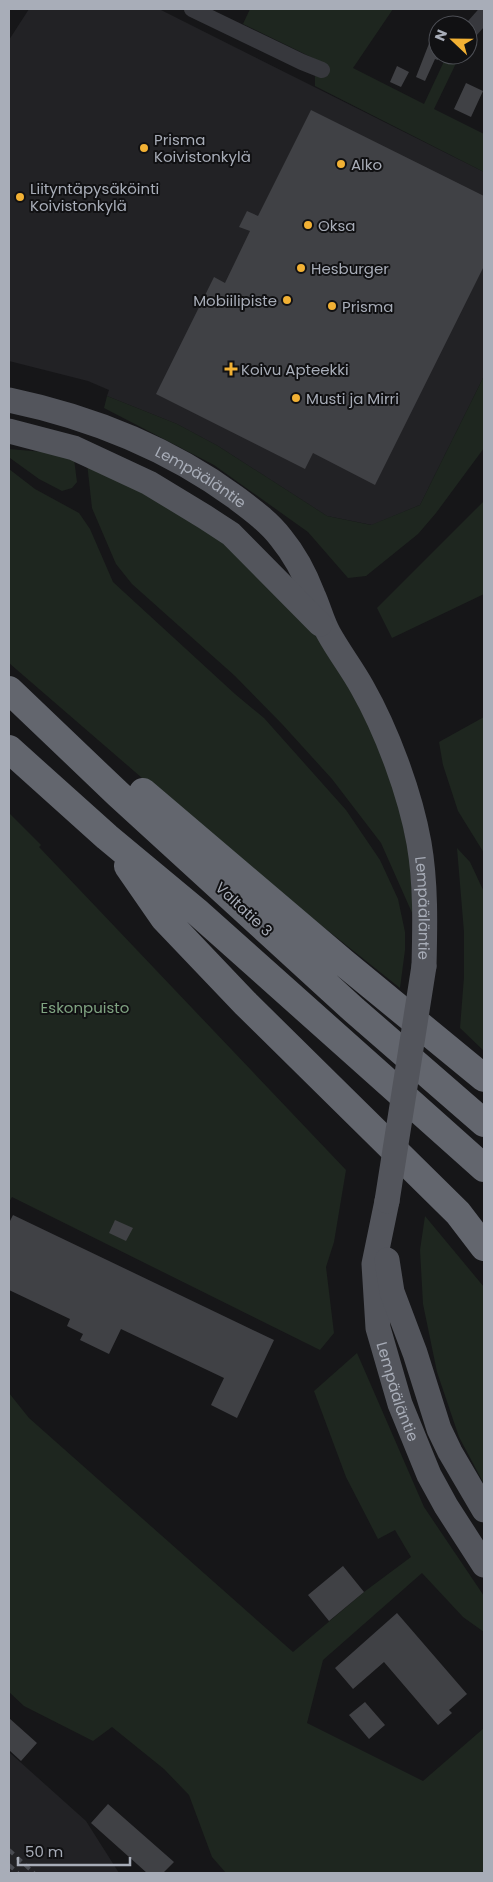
<svg xmlns="http://www.w3.org/2000/svg" width="493" height="1882" viewBox="0 0 493 1882" font-family="Poppins,sans-serif">
<style>
.built{fill:#222225}
.green{fill:#1e261f}
.building{fill:#404145}
.lines{fill:none;stroke-linecap:round;stroke-linejoin:round}
.street{stroke:#37383d;stroke-width:16}
.primary{stroke:#53555c;stroke-width:25}
.highway{stroke:#63666e;stroke-width:28}
.rail{stroke:#4a4c52;stroke-width:4;stroke-dasharray:6 5;stroke-linecap:butt}
.primary-bridge{stroke:#53555c;stroke-width:25}
.poi-dot{fill:#f2b134;stroke:#111113;stroke-width:2}
.labels{text-anchor:middle;dominant-baseline:central;stroke-width:4;stroke-linejoin:round;paint-order:stroke}
.poi-label{font-size:15px;fill:#a8adb8;stroke:#111113;text-anchor:start}
.street-label{font-size:15px;fill:#a8adb8;stroke:#111113}
.park-label{font-size:15px;fill:#7fa381;stroke:#111113}
</style>
<rect width="100%" height="100%" fill="#161618"/>
<!-- built -->
<path class="built" d="M 29,9 L 159,9 L 484,172 L 484,376 L 420,505 L 372,525 L 327,516 L 218,446 L 177,424 L 107,396 L 109,390 L 88,381 L 9,361 L 9,40 Z
M 9,1752 L 86,1821 L 119,1873 L 9,1873 Z"/>
<!-- green -->
<path class="green" d="M 250,9 L 393,9 L 353,68 L 424,104 L 447,55 L 460,55 L 434,109 L 484,134 L 484,172 L 315,86 L 315,59 L 243,24 Z
M 484,376 L 484,448 L 436,513 L 418,534 L 366,576 L 348,578 L 308,532 L 214,465 L 104,408 L 107,396 L 177,424 L 218,446 L 327,516 L 371,525 L 420,505 Z
M 9,449 L 56,453 L 74,459 L 77,482 L 72,488 L 62,491 L 39,479 L 10,458 Z
M 87,463 L 201,522 L 276,586 L 323,642 L 369,722 L 397,796 L 410,860 L 413,915 L 381,843 L 332,779 L 282,724 L 235,676 L 132,584 L 116,564 L 92,508 Z
M 9,469 L 35,489 L 79,513 L 90,529 L 113,582 L 235,694 L 264,718 L 346,810 L 380,860 L 398,899 L 405,932 L 405,950 L 400,988 L 208,835 L 9,663 Z
M 484,501 L 484,594 L 392,638 L 377,608 Z
M 484,717 L 484,853 L 458,811 L 443,765 L 439,742 Z
M 9,813 L 41,845 L 39,847 L 346,1170 L 334,1242 L 326,1267 L 334,1333 L 320,1350 L 12,1197 L 9,1202 Z
M 457,848 L 470,862 L 484,892 L 484,1051 L 460,1028 L 464,977 L 464,932 Z
M 425,1216 L 484,1287 L 484,1484 L 459,1437 L 437,1372 L 423,1304 L 420,1250 Z
M 357,1353 L 424,1507 L 484,1596 L 484,1632 L 463,1617 L 422,1573 L 323,1660 L 307,1723 L 423,1781 L 484,1728 L 484,1873 L 226,1873 L 212,1857 L 189,1795 L 164,1769 L 112,1727 L 93,1741 L 24,1706 L 9,1692 L 9,1393 L 29,1418 L 293,1652 L 364,1592 L 411,1557 L 395,1530 L 378,1539 L 346,1477 L 314,1391 Z"/>
<!-- building -->
<path class="building" d="M 437,23 L 438,60 L 435,59 L 425,81 L 416,77 Z
M 397,66 L 409,72 L 401,87 L 390,82 Z
M 466,83 L 483,91 L 471,117 L 454,109 Z
M 311,110 L 484,196 L 484,266 L 375,485 L 313,453 L 305,469 L 156,394 L 214,277 L 225,283 L 250,231 L 239,227 L 247,211 L 258,216 Z
M 13,1215 L 274,1340 L 237,1418 L 211,1405 L 224,1378 L 121,1329 L 109,1354 L 80,1340 L 83,1334 L 67,1326 L 70,1319 L 9,1290 L 9,1223 Z
M 115,1220 L 133,1228 L 126,1241 L 109,1233 Z
M 343,1566 L 364,1592 L 329,1621 L 308,1595 Z
M 397,1613 L 467,1694 L 449,1710 L 452,1713 L 438,1725 L 384,1662 L 353,1689 L 335,1668 Z
M 365,1702 L 385,1725 L 369,1739 L 349,1715 Z
M 9,1718 L 37,1743 L 21,1761 L 9,1750 Z
M 108,1804 L 174,1862 L 163,1873 L 147,1873 L 91,1823 Z"/>
<g class="lines">
<!-- street -->
<path class="street" d="M 192,9 L 302,62 L 322,70
M 468,33 L 484,15"/>
<!-- primary -->
<g class="primary">
<path id="s1" d="M 9,400 C 90,417 168,448 235,497 C 251,509 269,522 281,538 C 295,555 305,574 313,595 C 319,608 322,622 329,634 C 339,652 352,669 362,687 C 387,731 410,793 419,843 C 426,883 425,926 424,966"/>
<path d="M 9,431 L 74,448 L 149,483 L 205,517 L 231,534 L 320,624"/>
<path id="s2" d="M 387,1201 L 374,1264 L 378,1328 L 400,1404 L 429,1475 L 446,1506 L 484,1565"/>
<path d="M 387,1260 L 392,1292 L 415,1353 L 439,1429 L 450,1452 L 484,1510"/>
</g>
<!-- highway -->
<path class="highway" d="M 9,690 L 118,794 L 354,1010 L 484,1123
M 9,749 L 107,837 L 196,911 L 484,1168
M 143,792 L 344,963 L 484,1078
M 128,866 L 164,918 L 246,1004 L 458,1213 L 484,1247"/>
<!-- rail -->
<path class="rail" d="M 9,1850 L 34,1873
M 9,1865 L 18,1873"/>
<!-- primary-bridge -->
<path class="primary-bridge" d="M 387,1201 L 424,966"/>
</g>
<!-- markers -->
<g class="poi-dot">
<circle cx="144" cy="148" r="5"/>
<circle cx="341" cy="164" r="5"/>
<circle cx="20" cy="197" r="5"/>
<circle cx="308" cy="225" r="5"/>
<circle cx="301" cy="268" r="5"/>
<circle cx="287" cy="300" r="5"/>
<circle cx="332" cy="306" r="5"/>
<path d="M228.5 361.5h5v5h5v5h-5v5h-5v-5h-5v-5h5z"/>
<circle cx="296" cy="398" r="5"/>
</g>
<g class="labels">
<!-- poi labels -->
<g class="poi-label">
<text x="154" y="139">Prisma<tspan x="154" dy="17">Koivistonkylä</tspan></text>
<text x="351" y="164">Alko</text>
<text x="30" y="188">Liityntäpysäköinti<tspan x="30" dy="17">Koivistonkylä</tspan></text>
<text x="318" y="225">Oksa</text>
<text x="311" y="268">Hesburger</text>
<text x="277" y="300" text-anchor="end">Mobiilipiste</text>
<text x="342" y="306">Prisma</text>
<text x="241" y="369">Koivu Apteekki</text>
<text x="306" y="398">Musti ja Mirri</text>
</g>
<!-- street labels -->
<g class="street-label">
<text stroke="none"><textPath href="#s1" startOffset="208">Lempääläntie</textPath></text>
<text stroke="none"><textPath href="#s1" startOffset="712">Lempääläntie</textPath></text>
<text transform="translate(244 909) rotate(43)">Valtatie 3</text>
<text stroke="none"><textPath href="#s2" startOffset="195">Lempääläntie</textPath></text>
</g>
<!-- park labels -->
<g class="park-label">
<text x="85" y="1007">Eskonpuisto</text>
</g>
</g>
<!-- border -->
<rect width="493" height="1882" fill="none" stroke="#a8adb8" stroke-width="20"/>
<!-- north arrow -->
<g transform="translate(453 40) rotate(292)"><circle r="24" fill="#111113" stroke="#4d4f55"/>
<path d="M0-4L9 19L0 12L-9 19Z" fill="#f2b134"/>
<text y="-8" font-size="14" font-weight="bold" text-anchor="middle" fill="#a8adb8">N</text>
</g>
<!-- scale -->
<path d="M18 1857v8h112v-8" fill="none" stroke="#a8adb8" stroke-width="2.5"/>
<text x="25" y="1857" font-size="15" fill="#a8adb8" stroke="#111113" stroke-width="4" paint-order="stroke">50 m</text>
</svg>
